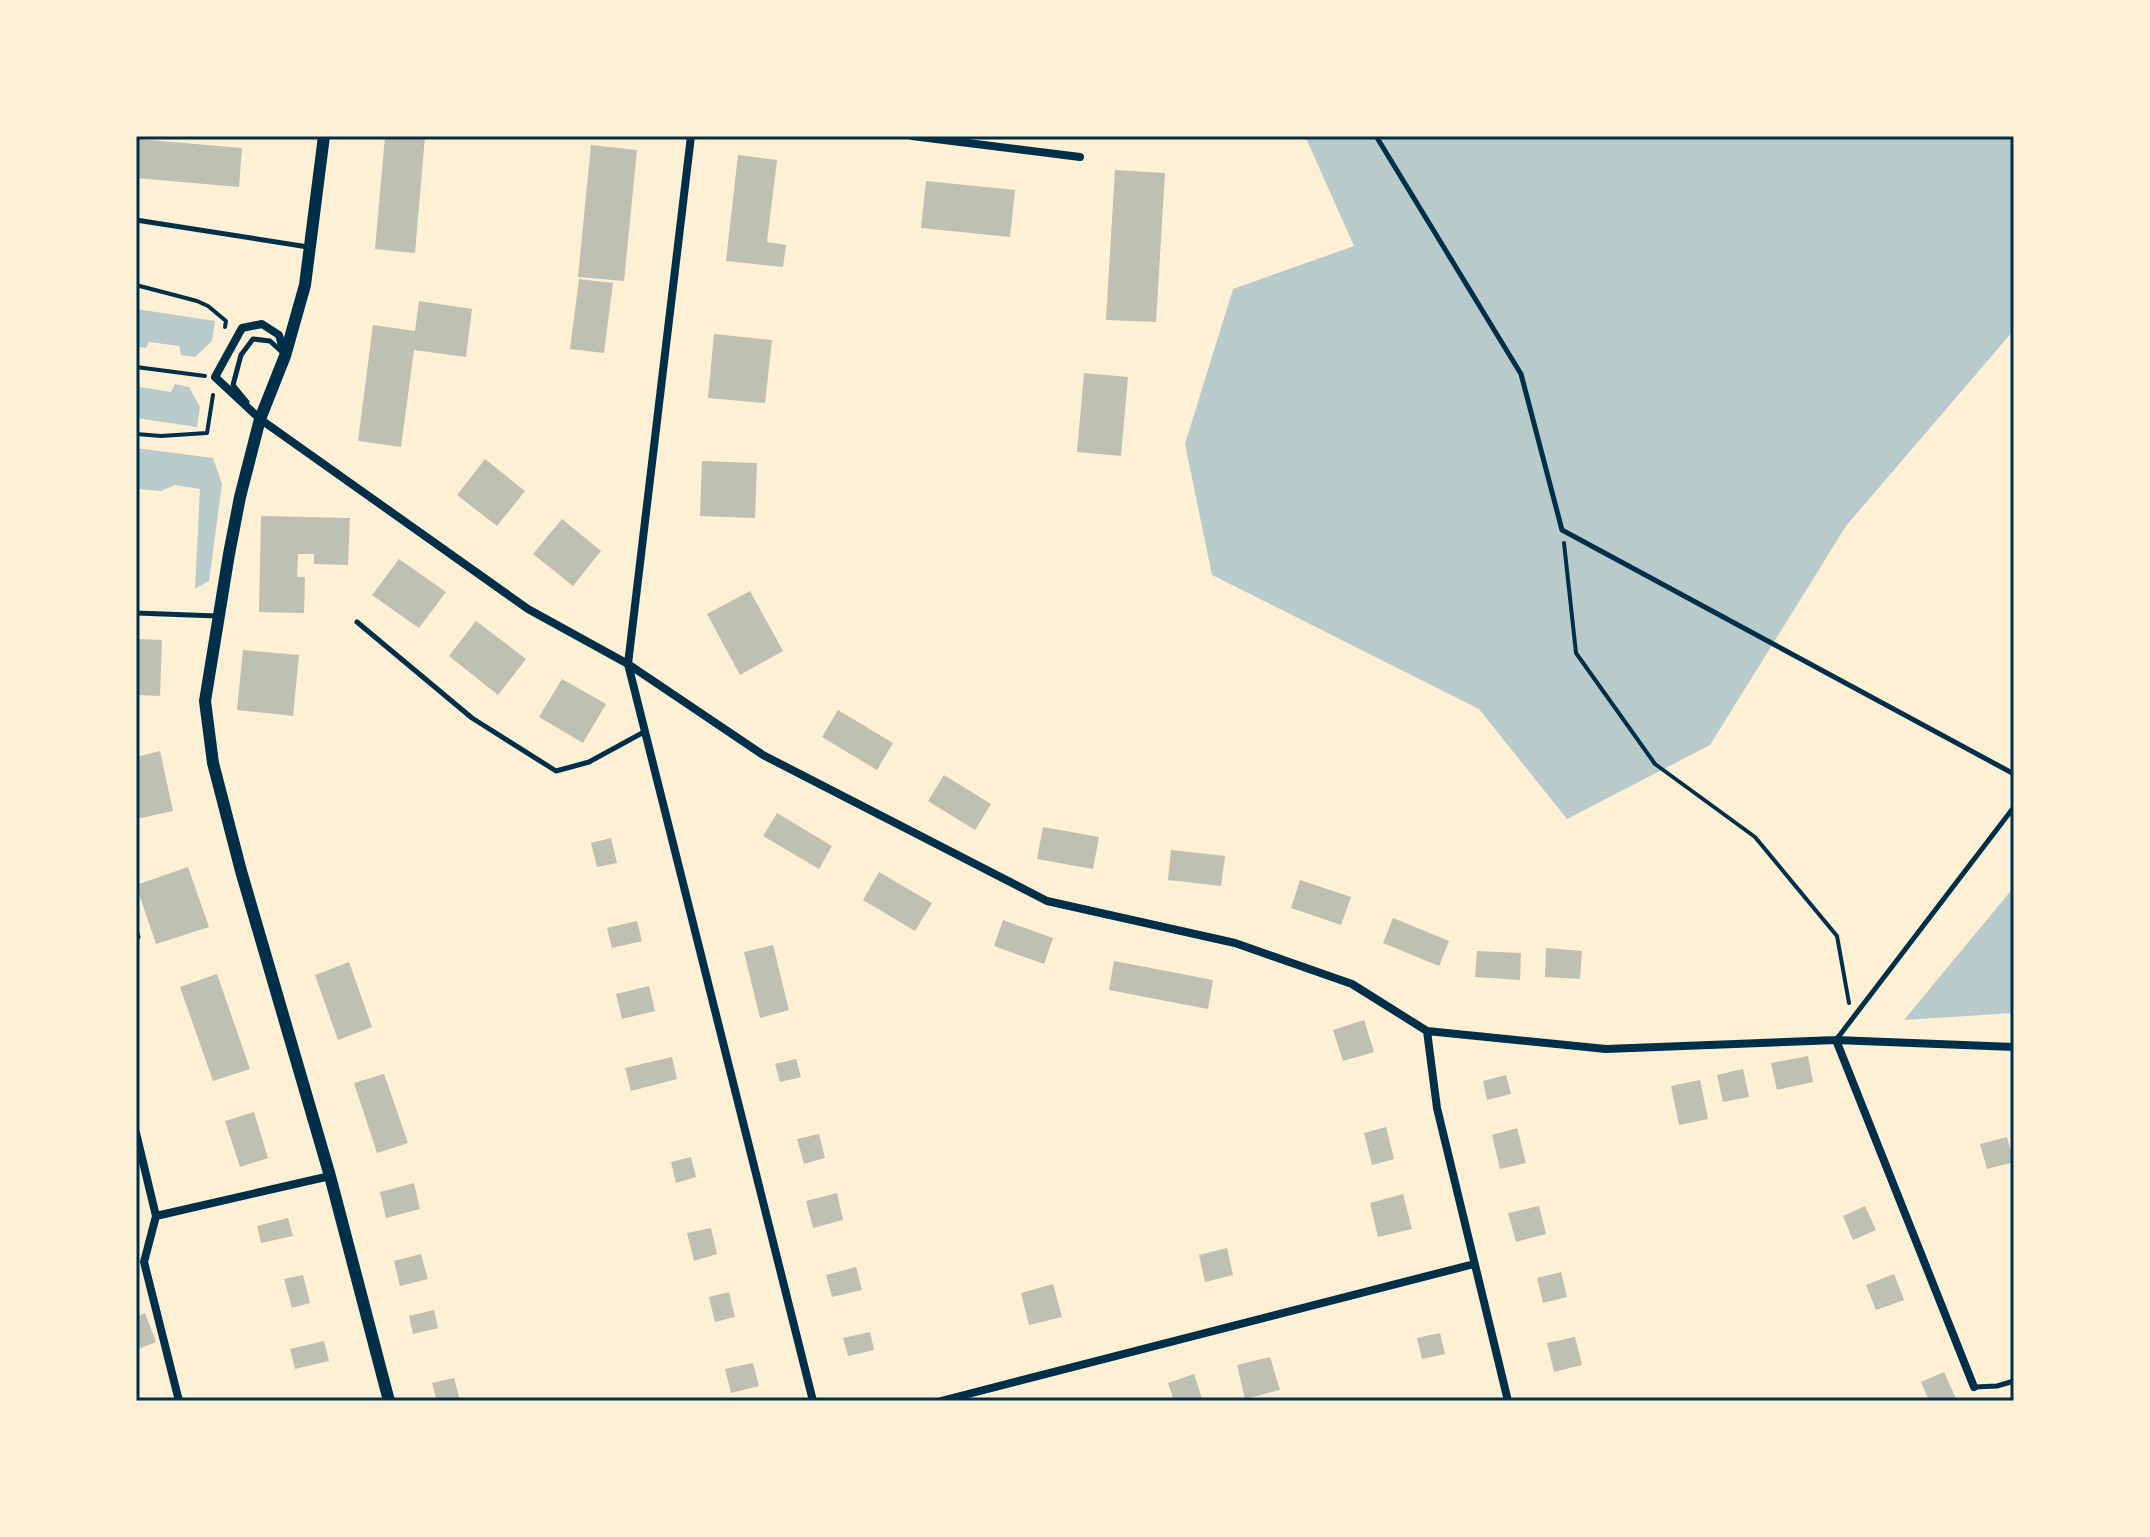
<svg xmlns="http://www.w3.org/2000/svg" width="2150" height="1537" viewBox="0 0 2150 1537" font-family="Arial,sans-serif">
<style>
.green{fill:#b9caca}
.building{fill:#bec0b2}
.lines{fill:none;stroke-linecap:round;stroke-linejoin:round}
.path{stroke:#003049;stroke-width:4}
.service{stroke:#003049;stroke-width:5}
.minor{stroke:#003049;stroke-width:8}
.tertiary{stroke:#003049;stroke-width:12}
.neatline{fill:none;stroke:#003049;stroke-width:3}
</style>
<rect width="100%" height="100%" fill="#fdf0d5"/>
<!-- green -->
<path class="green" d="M 1305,136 L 2014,136 L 2014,330 L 1846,526 L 1710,745 L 1567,819 L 1479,709 L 1212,575 L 1185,444 L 1233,289 L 1354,246 Z
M 136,309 L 215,321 L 212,341 L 195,357 L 181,355 L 179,346 L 149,342 L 146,348 L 136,347 Z
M 136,380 L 139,380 L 140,387 L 171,392 L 175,384 L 189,387 L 200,407 L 197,427 L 136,418 Z
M 136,448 L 213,458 L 222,484 L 209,581 L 195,589 L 200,489 L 175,485 L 161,491 L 136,489 Z
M 2014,887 L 2014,1013 L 1904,1020 Z"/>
<!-- building -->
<path class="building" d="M 385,136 L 425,136 L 415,253 L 375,249 Z
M 138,139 L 242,148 L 239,187 L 136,178 Z
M 591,145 L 637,150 L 624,281 L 578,277 Z
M 738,155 L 777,160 L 767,242 L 786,245 L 783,267 L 726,261 Z
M 1115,170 L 1165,173 L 1156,322 L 1106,320 Z
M 926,181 L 1015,190 L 1010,237 L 921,228 Z
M 579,279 L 613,283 L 604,353 L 570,349 Z
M 419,301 L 472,309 L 466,357 L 414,350 L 401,447 L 358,441 L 373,325 L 415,331 Z
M 714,334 L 772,340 L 765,403 L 708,398 Z
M 1084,373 L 1128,377 L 1121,456 L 1077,452 Z
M 485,459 L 525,491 L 497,526 L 457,495 Z
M 702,461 L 757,463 L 755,518 L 700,516 Z
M 261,516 L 350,518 L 348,565 L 314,564 L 314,554 L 298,554 L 297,577 L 305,577 L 304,613 L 259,612 Z
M 562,519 L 601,551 L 573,586 L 533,554 Z
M 399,559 L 446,592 L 419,628 L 372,595 Z
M 750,591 L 783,651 L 740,675 L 707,614 Z
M 476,621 L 526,659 L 498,695 L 449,656 Z
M 136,639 L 162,640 L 160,696 L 136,695 Z
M 243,650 L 299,655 L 293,716 L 237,710 Z
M 562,679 L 606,704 L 583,743 L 539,717 Z
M 838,710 L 893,743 L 877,770 L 822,737 Z
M 160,751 L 173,811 L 136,819 L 136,757 Z
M 944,775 L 991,804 L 975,830 L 928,801 Z
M 777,813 L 832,846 L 819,869 L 763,836 Z
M 1043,827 L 1099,837 L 1093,869 L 1037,859 Z
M 611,838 L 617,863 L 597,867 L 591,843 Z
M 1171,850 L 1225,856 L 1221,886 L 1168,880 Z
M 188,867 L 209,927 L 156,944 L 136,885 Z
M 879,872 L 932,903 L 915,931 L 863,900 Z
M 1300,880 L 1351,897 L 1341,925 L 1291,908 Z
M 1393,918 L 1449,941 L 1439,966 L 1383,943 Z
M 1003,920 L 1053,938 L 1044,964 L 994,946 Z
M 637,921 L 642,941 L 612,948 L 607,928 Z
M 773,945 L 789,1010 L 760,1018 L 744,952 Z
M 1546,948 L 1582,951 L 1580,979 L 1545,977 Z
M 1477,951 L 1521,953 L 1520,980 L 1475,977 Z
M 1114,961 L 1213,980 L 1208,1009 L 1109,990 Z
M 349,962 L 372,1027 L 338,1040 L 315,975 Z
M 217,974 L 250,1069 L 213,1081 L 180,987 Z
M 649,986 L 655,1011 L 622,1019 L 616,994 Z
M 1364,1020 L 1374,1052 L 1343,1061 L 1333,1030 Z
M 1808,1056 L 1813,1082 L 1777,1090 L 1771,1063 Z
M 672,1057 L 677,1079 L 631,1091 L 625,1068 Z
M 796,1059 L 801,1077 L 780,1082 L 775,1064 Z
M 1743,1069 L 1749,1097 L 1723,1102 L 1717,1075 Z
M 384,1074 L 408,1143 L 377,1153 L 354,1083 Z
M 1506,1075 L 1511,1094 L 1487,1100 L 1483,1081 Z
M 1700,1080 L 1708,1119 L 1679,1125 L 1671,1086 Z
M 254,1112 L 268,1158 L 240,1167 L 225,1121 Z
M 1386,1127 L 1394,1159 L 1372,1165 L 1364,1133 Z
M 1517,1128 L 1526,1163 L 1500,1169 L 1492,1135 Z
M 819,1134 L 825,1158 L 804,1164 L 797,1139 Z
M 2007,1137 L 2014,1162 L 1987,1169 L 1980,1144 Z
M 691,1157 L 696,1177 L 676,1183 L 671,1162 Z
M 414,1183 L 420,1209 L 386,1218 L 380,1192 Z
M 837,1193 L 843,1220 L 813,1228 L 806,1201 Z
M 1403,1194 L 1412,1229 L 1378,1237 L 1370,1203 Z
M 1539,1206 L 1546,1234 L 1516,1242 L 1508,1213 Z
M 1865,1206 L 1876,1230 L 1853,1240 L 1843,1216 Z
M 288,1218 L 293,1236 L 261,1243 L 257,1226 Z
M 711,1228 L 717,1254 L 694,1261 L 687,1233 Z
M 1227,1248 L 1233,1275 L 1205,1282 L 1199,1255 Z
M 421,1254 L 428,1279 L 400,1286 L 394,1261 Z
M 856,1267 L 862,1290 L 832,1297 L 826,1275 Z
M 1561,1272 L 1567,1297 L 1543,1303 L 1537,1278 Z
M 1894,1274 L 1904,1300 L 1876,1310 L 1866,1285 Z
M 303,1275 L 310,1303 L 292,1308 L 284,1279 Z
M 1053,1284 L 1062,1317 L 1029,1325 L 1021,1293 Z
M 729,1292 L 735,1317 L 715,1322 L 709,1297 Z
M 434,1310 L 438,1328 L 413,1334 L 409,1316 Z
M 145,1313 L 156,1342 L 136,1350 L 136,1317 Z
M 870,1332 L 874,1350 L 848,1356 L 843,1338 Z
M 1440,1333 L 1445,1354 L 1422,1359 L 1417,1338 Z
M 1575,1337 L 1582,1365 L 1554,1372 L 1547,1343 Z
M 324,1341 L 329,1361 L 295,1369 L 290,1349 Z
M 1270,1357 L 1280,1390 L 1245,1399 L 1237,1365 Z
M 753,1363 L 759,1386 L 731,1393 L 725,1369 Z
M 1944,1372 L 1957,1401 L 1929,1401 L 1921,1382 Z
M 1194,1374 L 1203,1401 L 1174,1401 L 1168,1383 Z
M 454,1378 L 460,1401 L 437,1401 L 432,1383 Z"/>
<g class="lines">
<!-- path -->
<path class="path" d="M 136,285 L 197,301 L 208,306 L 226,321 L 225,327
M 136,367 L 205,376
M 136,434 L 161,436 L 207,433 L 213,395
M 1564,543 L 1576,653 L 1655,764 L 1755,837 L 1837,936 L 1849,1003"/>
<!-- service -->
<path class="service" d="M 1376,136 L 1521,374 L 1562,530 L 2014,774
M 136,220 L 308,247
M 247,402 L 233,385 L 241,355 L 253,339 L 270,341 L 282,352
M 136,613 L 217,616
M 357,622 L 472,718 L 556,771 L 589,762 L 644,732
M 136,931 L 138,937 L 136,940
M 1836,1040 L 2014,807
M 1975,1387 L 1997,1386 L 2014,1381"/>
<!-- minor -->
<path class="minor" d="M 691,136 L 628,664 L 813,1401
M 912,136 L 1080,157
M 284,353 L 279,335 L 262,324 L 242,328 L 215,377 L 260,419 L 528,609 L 628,664 L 763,755 L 1047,901 L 1235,943 L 1352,984 L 1427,1031 L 1606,1049 L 1836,1040 L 2014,1047
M 1427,1031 L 1437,1108 L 1508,1401
M 1836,1040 L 1974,1387
M 136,1133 L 156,1216 L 144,1262 L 179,1401
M 156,1216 L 330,1176
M 941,1401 L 1474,1264"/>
<!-- tertiary -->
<path class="tertiary" d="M 324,136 L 305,285 L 285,356 L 260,419 L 240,497 L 229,554 L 205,701 L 213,763 L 241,871 L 330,1176 L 389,1401"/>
</g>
<!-- border -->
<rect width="2150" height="1537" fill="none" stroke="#fdf0d5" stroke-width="276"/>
<rect x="138" y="138" width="1874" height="1261" class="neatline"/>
</svg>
